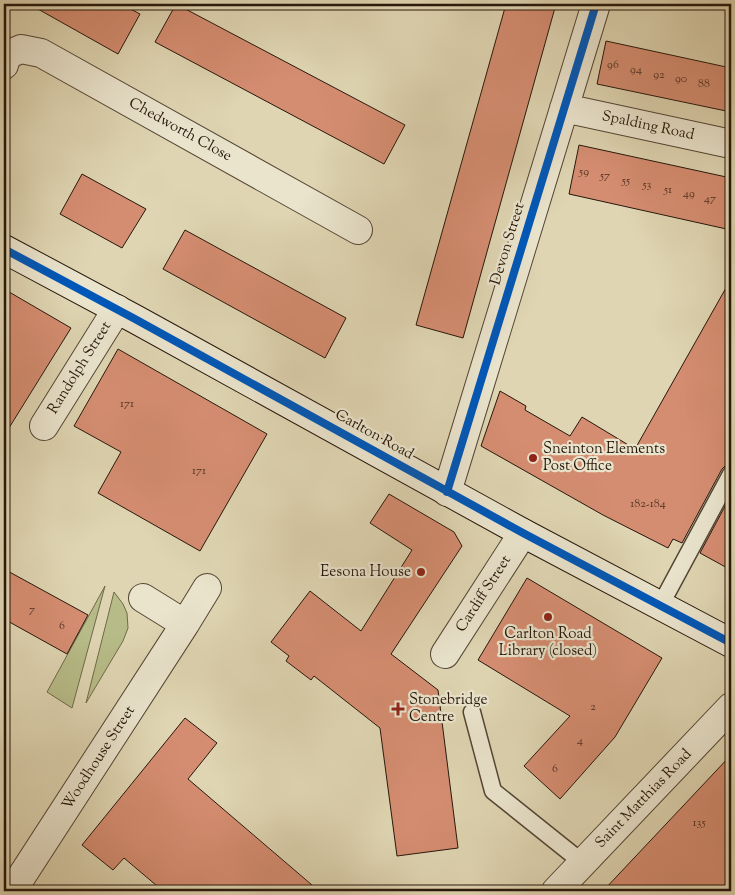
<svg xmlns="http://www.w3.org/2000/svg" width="735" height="895" viewBox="0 0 735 895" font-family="'Sorts Mill Goudy',serif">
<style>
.green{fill:#b7bc88;stroke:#6e6a4a}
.building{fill:#d58d71;stroke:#26170b}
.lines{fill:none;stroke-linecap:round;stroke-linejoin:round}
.service-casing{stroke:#544635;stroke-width:19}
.minor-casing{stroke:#544635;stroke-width:30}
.secondary-casing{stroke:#26170b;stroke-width:30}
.service{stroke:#eae4cd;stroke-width:16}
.minor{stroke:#eae4cd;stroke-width:28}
.secondary{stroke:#eae4cd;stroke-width:28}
.cycleway-casing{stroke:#eae4cd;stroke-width:11}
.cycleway{stroke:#0057b8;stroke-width:8}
.poi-dot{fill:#8f2418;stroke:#eae4cd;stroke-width:2}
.labels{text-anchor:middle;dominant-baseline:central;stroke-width:4.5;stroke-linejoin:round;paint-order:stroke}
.number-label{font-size:12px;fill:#523424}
.street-label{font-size:15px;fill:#26170b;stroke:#eae4cd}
.poi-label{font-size:15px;fill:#26170b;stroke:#eae4cd;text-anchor:start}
</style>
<rect width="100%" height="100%" fill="#dfd5b2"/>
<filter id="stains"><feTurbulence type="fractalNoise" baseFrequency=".004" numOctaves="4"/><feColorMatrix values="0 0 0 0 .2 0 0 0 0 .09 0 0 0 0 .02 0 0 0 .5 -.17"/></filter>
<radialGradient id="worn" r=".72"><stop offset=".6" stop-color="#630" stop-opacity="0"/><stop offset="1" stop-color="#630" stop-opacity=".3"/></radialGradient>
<!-- green -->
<path class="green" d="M 105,586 L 72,708 L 47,692 Z
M 114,592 L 123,604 L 127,613 L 128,628 L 123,641 L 86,703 Z"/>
<!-- building -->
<path class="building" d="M 29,4 L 121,4 L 140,14 L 118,54 Z
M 176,4 L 405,125 L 384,164 L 155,42 Z
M 506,4 L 556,4 L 463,338 L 416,325 Z
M 606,41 L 731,68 L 731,112 L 597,84 Z
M 579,145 L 731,178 L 731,230 L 569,194 Z
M 82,174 L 146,209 L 122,248 L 60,214 Z
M 185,230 L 346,318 L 325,358 L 163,269 Z
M 731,279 L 731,464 L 726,465 L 722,469 L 682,543 L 673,539 L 668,548 L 603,515 L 481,446 L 500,391 L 526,406 L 525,410 L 570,436 L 582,417 L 635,449 Z
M 4,289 L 71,328 L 4,436 Z
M 118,349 L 267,434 L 200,551 L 98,493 L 121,452 L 74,426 Z
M 389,494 L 454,532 L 462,546 L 391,654 L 438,690 L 458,848 L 397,856 L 380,728 L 314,676 L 311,680 L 286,661 L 289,656 L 271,642 L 310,591 L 361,631 L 412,550 L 370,523 Z
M 731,495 L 731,570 L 700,553 Z
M 4,569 L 88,615 L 67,654 L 4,619 Z
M 527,578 L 662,658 L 615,737 L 560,799 L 524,766 L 570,716 L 478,660 Z
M 185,718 L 217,743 L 188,779 L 319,891 L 163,891 L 124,858 L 113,870 L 82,845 Z
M 731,755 L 731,891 L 603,891 Z"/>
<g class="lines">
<!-- service casing -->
<g class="service-casing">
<path id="service" d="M 660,606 L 731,474
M 472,712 L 493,791 L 583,863"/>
</g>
<!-- minor casing -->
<g class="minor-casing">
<path id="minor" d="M 4,65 L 7,55 L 21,49 L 41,53 L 358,230
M 564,108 L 731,144
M 44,426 L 117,309
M 447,492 L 596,4
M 143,598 L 185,624
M 445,654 L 523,533
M 12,891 L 185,624 L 207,588
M 556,891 L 731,707"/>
</g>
<!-- secondary casing -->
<g class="secondary-casing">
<path id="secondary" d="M 4,249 L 135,319 L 523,533 L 731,643"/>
</g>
<!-- service -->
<use href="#service" class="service"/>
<!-- minor -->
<use href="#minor" class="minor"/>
<!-- secondary -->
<use href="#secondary" class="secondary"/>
<!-- cycleway casing -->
<g class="cycleway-casing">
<path id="cycleway" d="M 4,249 L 135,319 L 523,533 L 731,643
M 447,492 L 596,4"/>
</g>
<!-- cycleway -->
<use href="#cycleway" class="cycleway"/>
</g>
<!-- markers -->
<g class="poi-dot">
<circle cx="533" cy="458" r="5"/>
<circle cx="421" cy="572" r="5"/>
<circle cx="548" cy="617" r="5"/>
<path d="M395.5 701.5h5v5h5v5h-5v5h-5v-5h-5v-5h5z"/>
</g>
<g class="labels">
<!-- number labels -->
<g class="number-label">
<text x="613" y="65">96</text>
<text x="636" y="70">94</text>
<text x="659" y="75">92</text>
<text x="681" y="79">90</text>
<text x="704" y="84">88</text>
<text x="584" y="172">59</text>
<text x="605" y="176">57</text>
<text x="626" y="181">55</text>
<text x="647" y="185">53</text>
<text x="668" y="190">51</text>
<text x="689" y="194">49</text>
<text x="710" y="199">47</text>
<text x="127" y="404">171</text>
<text x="199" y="471">171</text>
<text x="648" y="504">182-184</text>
<text x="32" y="610">7</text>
<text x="62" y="626">6</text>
<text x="593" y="707">2</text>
<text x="580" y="741">4</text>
<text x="555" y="769">6</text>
<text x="699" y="823">135</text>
</g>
<!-- street labels -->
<g class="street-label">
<text transform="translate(648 126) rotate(12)">Spalding Road</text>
<text transform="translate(180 130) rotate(29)">Chedworth Close</text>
<text transform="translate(508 244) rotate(-73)">Devon Street</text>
<text transform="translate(80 368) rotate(-58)">Randolph Street</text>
<text transform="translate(374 435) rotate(29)">Carlton Road</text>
<text transform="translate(484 594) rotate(-57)">Cardiff Street</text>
<text transform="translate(99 758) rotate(-57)">Woodhouse Street</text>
<text transform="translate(644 799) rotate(-46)">Saint Matthias Road</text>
</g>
<!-- poi labels -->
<g class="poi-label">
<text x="543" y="449">Sneinton Elements<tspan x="543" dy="17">Post Office</tspan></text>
<text x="411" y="572" text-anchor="end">Eesona House</text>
<text x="548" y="634" text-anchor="middle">Carlton Road<tspan x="548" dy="17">Library (closed)</tspan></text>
<text x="409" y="700">Stonebridge<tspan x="409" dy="17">Centre</tspan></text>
</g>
</g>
<!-- margin -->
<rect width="735" height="895" fill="none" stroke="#dfd5b2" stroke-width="20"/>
<rect x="5" y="5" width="725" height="885" fill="none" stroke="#26170b" stroke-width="2.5"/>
<rect x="10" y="10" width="715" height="875" fill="none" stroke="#26170b"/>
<rect width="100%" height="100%" filter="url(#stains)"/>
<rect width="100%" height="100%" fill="url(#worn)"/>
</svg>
